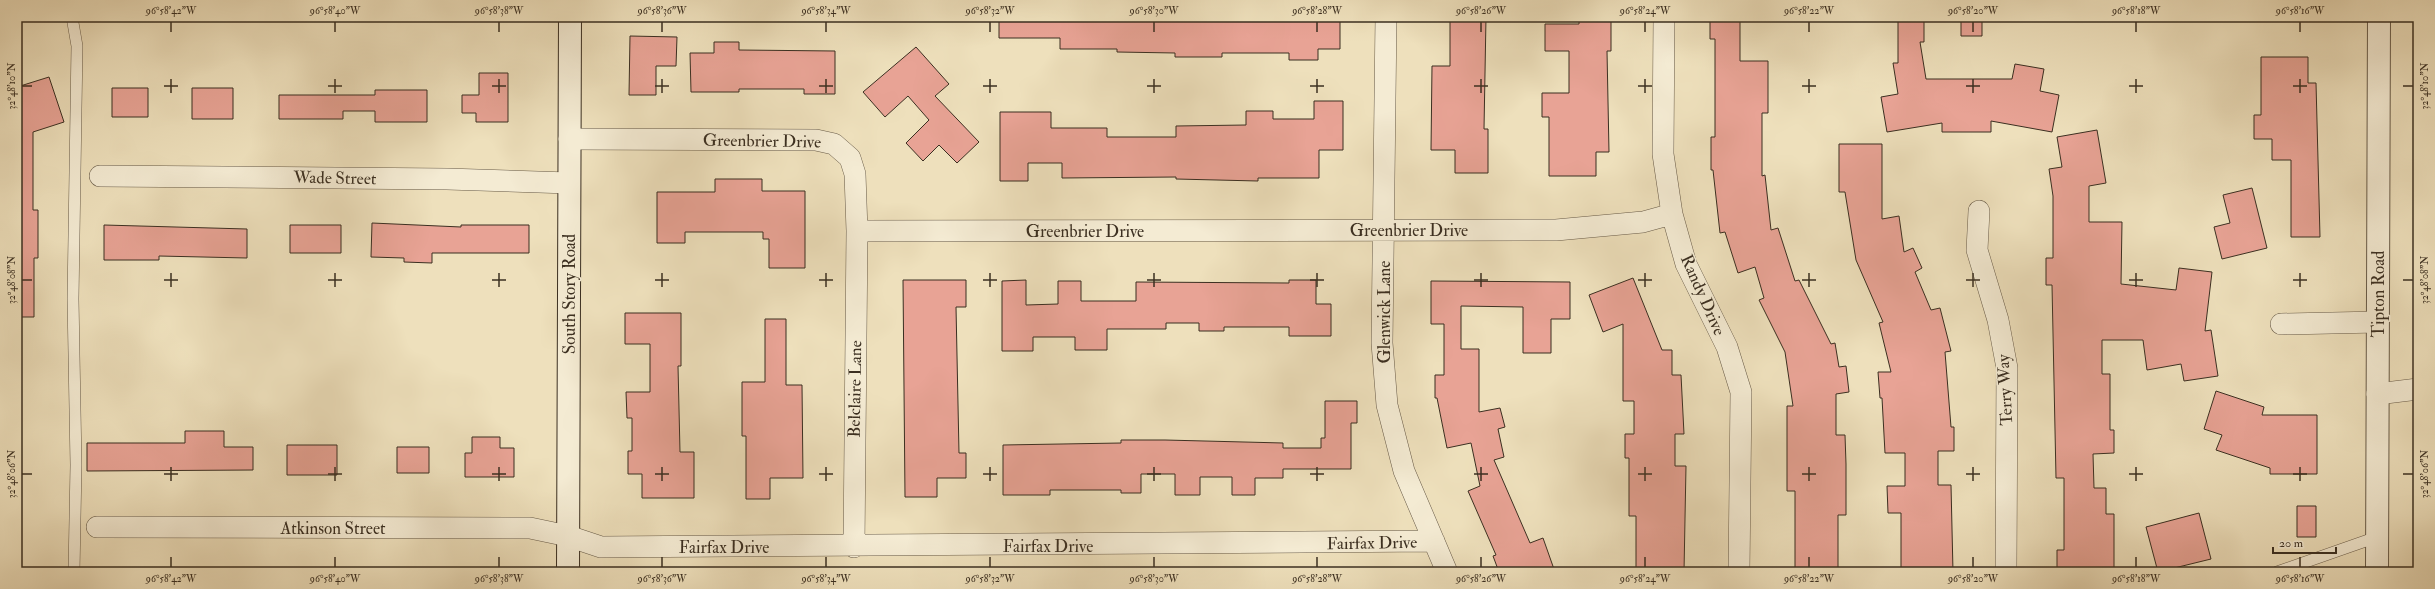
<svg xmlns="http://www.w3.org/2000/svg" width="2435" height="589" viewBox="0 0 2435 589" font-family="'IM FELL Double Pica',serif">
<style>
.building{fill:#e8a395;stroke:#3b2f21}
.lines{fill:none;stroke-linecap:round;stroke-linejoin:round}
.service-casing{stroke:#685b48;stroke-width:12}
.minor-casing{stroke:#685b48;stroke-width:22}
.tertiary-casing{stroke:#685b48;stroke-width:24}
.secondary-casing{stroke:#3b2f21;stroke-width:24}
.service{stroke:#f4ebd3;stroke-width:11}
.minor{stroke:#f4ebd3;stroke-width:21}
.tertiary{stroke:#f4ebd3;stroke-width:22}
.secondary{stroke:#f4ebd3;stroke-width:22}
.ticks{fill:none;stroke:#3b2f21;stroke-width:1.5}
.labels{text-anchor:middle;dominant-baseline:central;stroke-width:3;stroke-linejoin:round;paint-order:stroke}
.street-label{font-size:17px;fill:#3b2f21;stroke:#f4ebd3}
.neatline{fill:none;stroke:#3b2f21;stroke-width:1.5}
.ticks-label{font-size:10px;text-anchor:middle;fill:#3b2f21}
</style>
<rect width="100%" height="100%" fill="#eee0bc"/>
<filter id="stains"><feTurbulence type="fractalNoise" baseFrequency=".005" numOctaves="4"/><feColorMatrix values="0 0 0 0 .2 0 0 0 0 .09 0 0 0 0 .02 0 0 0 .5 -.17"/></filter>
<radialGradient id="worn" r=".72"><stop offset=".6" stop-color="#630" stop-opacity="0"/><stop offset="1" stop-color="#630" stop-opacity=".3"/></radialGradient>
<!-- building -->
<path class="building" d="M 999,17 L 1340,17 L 1340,49 L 1318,49 L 1318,60 L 1289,60 L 1289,53 L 1222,53 L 1222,57 L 1175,57 L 1175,53 L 1117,52 L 1117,49 L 1060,49 L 1060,38 L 999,38 Z
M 1450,17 L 1486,17 L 1484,129 L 1488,129 L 1488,173 L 1455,173 L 1455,150 L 1431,150 L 1432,66 L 1450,66 Z
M 1579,17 L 1611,17 L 1611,51 L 1607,51 L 1609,152 L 1596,152 L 1596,176 L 1549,176 L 1549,117 L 1542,117 L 1542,93 L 1569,93 L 1569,51 L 1545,51 L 1545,24 L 1579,24 Z
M 1710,17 L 1740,17 L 1740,61 L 1768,61 L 1768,113 L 1762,113 L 1762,176 L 1765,175 L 1771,230 L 1778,228 L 1795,281 L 1799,280 L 1831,344 L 1835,343 L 1839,367 L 1846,366 L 1849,392 L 1836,394 L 1836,435 L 1845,435 L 1846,464 L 1846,515 L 1838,515 L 1838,572 L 1795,572 L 1795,491 L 1787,491 L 1787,406 L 1793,406 L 1785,352 L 1759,300 L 1764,298 L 1755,267 L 1738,273 L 1725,232 L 1720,233 L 1713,170 L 1711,170 L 1711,137 L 1715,137 L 1715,39 L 1710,39 Z
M 1898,17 L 1924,17 L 1924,42 L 1920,42 L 1926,79 L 2012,79 L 2015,64 L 2044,69 L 2040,91 L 2059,95 L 2052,132 L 1991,121 L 1991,132 L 1942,132 L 1942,123 L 1887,132 L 1881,97 L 1898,94 L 1893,63 L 1898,63 Z
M 1961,17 L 1982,17 L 1982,36 L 1961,36 Z
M 630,36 L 677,37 L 676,66 L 656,66 L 656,95 L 629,95 Z
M 714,42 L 739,42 L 739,50 L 835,51 L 835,94 L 804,94 L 804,89 L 739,89 L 739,92 L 691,92 L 690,53 L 714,53 Z
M 916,47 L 949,84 L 935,96 L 979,142 L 957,163 L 939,145 L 923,161 L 906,143 L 929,120 L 908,96 L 885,117 L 863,92 Z
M 2261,57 L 2308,57 L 2308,83 L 2316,83 L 2320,237 L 2291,237 L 2291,160 L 2272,160 L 2272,139 L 2254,139 L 2254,115 L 2261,115 Z
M 479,73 L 508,73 L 508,122 L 476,122 L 476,113 L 462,113 L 462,95 L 479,95 Z
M 49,77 L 64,122 L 33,132 L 33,210 L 38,210 L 38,258 L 34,258 L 34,317 L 17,317 L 17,87 Z
M 112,88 L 148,88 L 148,117 L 112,117 Z
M 192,88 L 233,88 L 233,119 L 192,119 Z
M 375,90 L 427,90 L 427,122 L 375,122 L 375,111 L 343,111 L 343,119 L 279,119 L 279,95 L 375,95 Z
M 1314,101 L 1343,101 L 1343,150 L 1319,150 L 1319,178 L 1258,178 L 1258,181 L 1176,179 L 1176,177 L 1062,178 L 1062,163 L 1028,163 L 1028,181 L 1000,181 L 1000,112 L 1051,112 L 1051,128 L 1107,128 L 1107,137 L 1176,137 L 1176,126 L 1246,125 L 1246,111 L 1273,111 L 1273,119 L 1314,119 Z
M 2097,130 L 2106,183 L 2089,186 L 2089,222 L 2122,222 L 2121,284 L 2176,290 L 2179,268 L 2212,272 L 2205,331 L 2211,330 L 2218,376 L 2184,381 L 2181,364 L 2147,370 L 2143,340 L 2102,340 L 2102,374 L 2110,374 L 2110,430 L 2114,430 L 2114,453 L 2093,454 L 2094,488 L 2106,488 L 2106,514 L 2114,514 L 2114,572 L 2057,572 L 2057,550 L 2064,550 L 2064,478 L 2056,478 L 2052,285 L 2046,285 L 2046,258 L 2053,258 L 2053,196 L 2049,169 L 2062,167 L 2057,137 Z
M 1839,144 L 1882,144 L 1882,219 L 1899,216 L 1904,252 L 1913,248 L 1922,268 L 1915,272 L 1931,310 L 1940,308 L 1951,351 L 1945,352 L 1951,427 L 1954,427 L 1954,451 L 1938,451 L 1938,485 L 1951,485 L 1953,572 L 1901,572 L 1901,513 L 1888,513 L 1887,486 L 1905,486 L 1905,453 L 1885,453 L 1882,398 L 1880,398 L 1878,372 L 1891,372 L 1879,323 L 1883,322 L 1856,260 L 1845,192 L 1839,192 Z
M 715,179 L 762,179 L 762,191 L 805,191 L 805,268 L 769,268 L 769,239 L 763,239 L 763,232 L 685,232 L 685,243 L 657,243 L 657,192 L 715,192 Z
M 2252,188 L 2267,248 L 2222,259 L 2214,227 L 2230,223 L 2223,195 Z
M 372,223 L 461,227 L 461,225 L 529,225 L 529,253 L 432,253 L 432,263 L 404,262 L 404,258 L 371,257 Z
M 104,225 L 247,229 L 247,258 L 159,256 L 159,260 L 104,260 Z
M 290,225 L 341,225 L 341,253 L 290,253 Z
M 1633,278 L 1662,350 L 1672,350 L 1672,375 L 1681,375 L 1684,434 L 1675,434 L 1675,466 L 1686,466 L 1684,572 L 1636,572 L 1636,516 L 1629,516 L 1629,458 L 1625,458 L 1625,434 L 1634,434 L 1634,401 L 1623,401 L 1623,324 L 1603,332 L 1589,295 Z
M 903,280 L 966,280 L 966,307 L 956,307 L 959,453 L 966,453 L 966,478 L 937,478 L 937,497 L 905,497 Z
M 1026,280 L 1026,305 L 1058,304 L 1058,281 L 1081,281 L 1081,301 L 1136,301 L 1136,282 L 1289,283 L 1289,280 L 1316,280 L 1316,304 L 1331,304 L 1331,336 L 1289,336 L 1289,327 L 1224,327 L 1224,331 L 1199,331 L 1199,323 L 1166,323 L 1166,329 L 1107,329 L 1107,350 L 1075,350 L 1075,337 L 1033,337 L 1033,351 L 1002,351 L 1002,281 Z
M 1431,281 L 1570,282 L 1570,319 L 1551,319 L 1551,353 L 1523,353 L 1523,307 L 1461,306 L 1461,349 L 1479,349 L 1479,412 L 1500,408 L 1505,427 L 1498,429 L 1504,457 L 1494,460 L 1530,543 L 1543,538 L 1555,572 L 1499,572 L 1493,556 L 1496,555 L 1468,491 L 1480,486 L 1471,443 L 1447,448 L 1437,398 L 1435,398 L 1435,375 L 1444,375 L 1444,324 L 1431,324 Z
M 625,313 L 681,313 L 681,366 L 678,366 L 680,452 L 694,452 L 694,498 L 642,498 L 642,474 L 628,474 L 628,451 L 632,451 L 632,418 L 627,418 L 626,392 L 650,392 L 650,344 L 625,344 Z
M 765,319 L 786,319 L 786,385 L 802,385 L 803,478 L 770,478 L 770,499 L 746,499 L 746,436 L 742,436 L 742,382 L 765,382 Z
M 2216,391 L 2264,407 L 2262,415 L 2317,415 L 2317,474 L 2270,474 L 2270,468 L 2216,450 L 2222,435 L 2204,429 Z
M 1325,401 L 1357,401 L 1357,423 L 1351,423 L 1351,469 L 1283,469 L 1283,478 L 1255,478 L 1255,495 L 1232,495 L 1232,477 L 1200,477 L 1200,495 L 1175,495 L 1175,474 L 1141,474 L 1141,493 L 1121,493 L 1121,490 L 1050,490 L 1050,495 L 1003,495 L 1003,445 L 1121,443 L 1121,440 L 1165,440 L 1283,443 L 1283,448 L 1321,448 L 1321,438 L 1325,438 Z
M 185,431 L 224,431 L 224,447 L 253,447 L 253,470 L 87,471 L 87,443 L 185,443 Z
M 472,437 L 500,437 L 500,448 L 514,448 L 514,477 L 465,477 L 465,453 L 472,453 Z
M 287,445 L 337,445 L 337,475 L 287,475 Z
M 397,447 L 429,447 L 429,473 L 397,473 Z
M 2297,506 L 2316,506 L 2316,537 L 2297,537 Z
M 2199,513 L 2211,559 L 2158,572 L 2146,527 Z"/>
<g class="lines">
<!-- service casing -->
<g class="service-casing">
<path id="service" d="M 72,17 L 77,46 L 73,299 L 76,465 L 74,572
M 2277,572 L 2377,537"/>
</g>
<!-- minor casing -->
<g class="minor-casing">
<path id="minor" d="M 1386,17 L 1382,343 L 1387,405 L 1404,471 L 1447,572
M 1664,17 L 1663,154 L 1672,214 L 1686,264 L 1727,347 L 1741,392 L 1739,572
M 569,139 L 816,140 L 834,144 L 850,158 L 855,174 L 857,231 L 854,547
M 100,176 L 447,179 L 569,183
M 1979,211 L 1977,250 L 1998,320 L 2007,368 L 2006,572
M 857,231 L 1556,230 L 1643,222 L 1672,214
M 2281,324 L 2378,322
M 2377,394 L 2418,389
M 97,527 L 530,528 L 568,536 L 601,547 L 1434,541"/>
</g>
<!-- tertiary casing -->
<g class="tertiary-casing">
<path id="tertiary" d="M 2377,572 L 2379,17"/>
</g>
<!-- secondary casing -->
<g class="secondary-casing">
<path id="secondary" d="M 568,572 L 570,17"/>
</g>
<!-- service -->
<use href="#service" class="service"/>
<!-- minor -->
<use href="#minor" class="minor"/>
<!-- tertiary -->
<use href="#tertiary" class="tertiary"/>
<!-- secondary -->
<use href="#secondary" class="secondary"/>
</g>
<!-- ticks -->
<path class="ticks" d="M 171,22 L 171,32M 335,22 L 335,32M 499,22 L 499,32M 662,22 L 662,32M 826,22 L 826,32M 990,22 L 990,32M 1154,22 L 1154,32M 1317,22 L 1317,32M 1481,22 L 1481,32M 1645,22 L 1645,32M 1809,22 L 1809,32M 1973,22 L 1973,32M 2136,22 L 2136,32M 2300,22 L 2300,32M 171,79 L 171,93M 335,79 L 335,93M 499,79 L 499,93M 662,79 L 662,93M 826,79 L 826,93M 990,79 L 990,93M 1154,79 L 1154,93M 1317,79 L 1317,93M 1481,79 L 1481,93M 1645,79 L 1645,93M 1809,79 L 1809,93M 1973,79 L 1973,93M 2136,79 L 2136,93M 2300,79 L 2300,93M 22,86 L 32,86M 164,86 L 178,86M 328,86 L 342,86M 492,86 L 506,86M 655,86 L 669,86M 819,86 L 833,86M 983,86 L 997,86M 1147,86 L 1161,86M 1310,86 L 1324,86M 1474,86 L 1488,86M 1638,86 L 1652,86M 1802,86 L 1816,86M 1966,86 L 1980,86M 2129,86 L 2143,86M 2293,86 L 2307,86M 2403,86 L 2413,86M 171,273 L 171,287M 335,273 L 335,287M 499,273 L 499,287M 662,273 L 662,287M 826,273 L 826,287M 990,273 L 990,287M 1154,273 L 1154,287M 1317,273 L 1317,287M 1481,273 L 1481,287M 1645,273 L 1645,287M 1809,273 L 1809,287M 1973,273 L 1973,287M 2136,273 L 2136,287M 2300,273 L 2300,287M 22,280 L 32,280M 164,280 L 178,280M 328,280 L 342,280M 492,280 L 506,280M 655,280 L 669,280M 819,280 L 833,280M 983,280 L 997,280M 1147,280 L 1161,280M 1310,280 L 1324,280M 1474,280 L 1488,280M 1638,280 L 1652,280M 1802,280 L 1816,280M 1966,280 L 1980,280M 2129,280 L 2143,280M 2293,280 L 2307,280M 2403,280 L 2413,280M 171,467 L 171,481M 335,467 L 335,481M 499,467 L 499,481M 662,467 L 662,481M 826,467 L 826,481M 990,467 L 990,481M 1154,467 L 1154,481M 1317,467 L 1317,481M 1481,467 L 1481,481M 1645,467 L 1645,481M 1809,467 L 1809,481M 1973,467 L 1973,481M 2136,467 L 2136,481M 2300,467 L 2300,481M 22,474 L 32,474M 164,474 L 178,474M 328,474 L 342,474M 492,474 L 506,474M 655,474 L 669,474M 819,474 L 833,474M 983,474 L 997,474M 1147,474 L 1161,474M 1310,474 L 1324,474M 1474,474 L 1488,474M 1638,474 L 1652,474M 1802,474 L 1816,474M 1966,474 L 1980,474M 2129,474 L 2143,474M 2293,474 L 2307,474M 2403,474 L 2413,474M 171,557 L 171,567M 335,557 L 335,567M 499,557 L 499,567M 662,557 L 662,567M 826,557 L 826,567M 990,557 L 990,567M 1154,557 L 1154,567M 1317,557 L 1317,567M 1481,557 L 1481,567M 1645,557 L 1645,567M 1809,557 L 1809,567M 1973,557 L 1973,567M 2136,557 L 2136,567M 2300,557 L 2300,567"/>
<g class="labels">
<!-- street labels -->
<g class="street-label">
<text transform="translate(762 141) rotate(1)">Greenbrier Drive</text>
<text transform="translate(335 178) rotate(1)">Wade Street</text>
<text x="1409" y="230">Greenbrier Drive</text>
<text x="1085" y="231">Greenbrier Drive</text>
<text transform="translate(569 294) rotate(-90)">South Story Road</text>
<text transform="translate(2378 294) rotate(-90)">Tipton Road</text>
<text transform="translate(1703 295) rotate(66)">Randy Drive</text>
<text transform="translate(1384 312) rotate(-90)">Glenwick Lane</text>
<text transform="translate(855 389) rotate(-89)">Belclaire Lane</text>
<text transform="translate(2005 390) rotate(-93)">Terry Way</text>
<text x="333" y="528">Atkinson Street</text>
<text transform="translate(1372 543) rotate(-1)">Fairfax Drive</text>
<text x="1048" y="546">Fairfax Drive</text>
<text x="724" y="547">Fairfax Drive</text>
</g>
</g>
<!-- margin -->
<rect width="2435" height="589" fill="none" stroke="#eee0bc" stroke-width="44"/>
<!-- scale -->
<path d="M2273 547v6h63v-6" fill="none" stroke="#3b2f21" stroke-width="2"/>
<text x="2279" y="547" font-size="12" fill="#3b2f21" stroke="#f4ebd3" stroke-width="3" paint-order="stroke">20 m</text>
<rect x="22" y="22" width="2391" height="545" class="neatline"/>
<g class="ticks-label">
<text x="171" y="14">96°58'42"W</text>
<text x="335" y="14">96°58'40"W</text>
<text x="499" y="14">96°58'38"W</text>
<text x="662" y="14">96°58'36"W</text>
<text x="826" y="14">96°58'34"W</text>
<text x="990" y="14">96°58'32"W</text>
<text x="1154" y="14">96°58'30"W</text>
<text x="1317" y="14">96°58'28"W</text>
<text x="1481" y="14">96°58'26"W</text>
<text x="1645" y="14">96°58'24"W</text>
<text x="1809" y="14">96°58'22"W</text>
<text x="1973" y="14">96°58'20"W</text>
<text x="2136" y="14">96°58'18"W</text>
<text x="2300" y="14">96°58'16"W</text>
<text transform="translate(11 86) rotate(-90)" y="4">32°48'10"N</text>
<text transform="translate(2424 86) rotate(-90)" y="4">32°48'10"N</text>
<text transform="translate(11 280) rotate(-90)" y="4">32°48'08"N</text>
<text transform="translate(2424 280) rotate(-90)" y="4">32°48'08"N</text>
<text transform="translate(11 474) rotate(-90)" y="4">32°48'06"N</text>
<text transform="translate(2424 474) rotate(-90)" y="4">32°48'06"N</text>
<text x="171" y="582">96°58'42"W</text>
<text x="335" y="582">96°58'40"W</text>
<text x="499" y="582">96°58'38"W</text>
<text x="662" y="582">96°58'36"W</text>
<text x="826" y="582">96°58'34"W</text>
<text x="990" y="582">96°58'32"W</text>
<text x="1154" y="582">96°58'30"W</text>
<text x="1317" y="582">96°58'28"W</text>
<text x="1481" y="582">96°58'26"W</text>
<text x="1645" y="582">96°58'24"W</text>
<text x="1809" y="582">96°58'22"W</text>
<text x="1973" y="582">96°58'20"W</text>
<text x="2136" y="582">96°58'18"W</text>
<text x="2300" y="582">96°58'16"W</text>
</g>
<rect width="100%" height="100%" filter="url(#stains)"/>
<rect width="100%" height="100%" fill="url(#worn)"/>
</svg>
